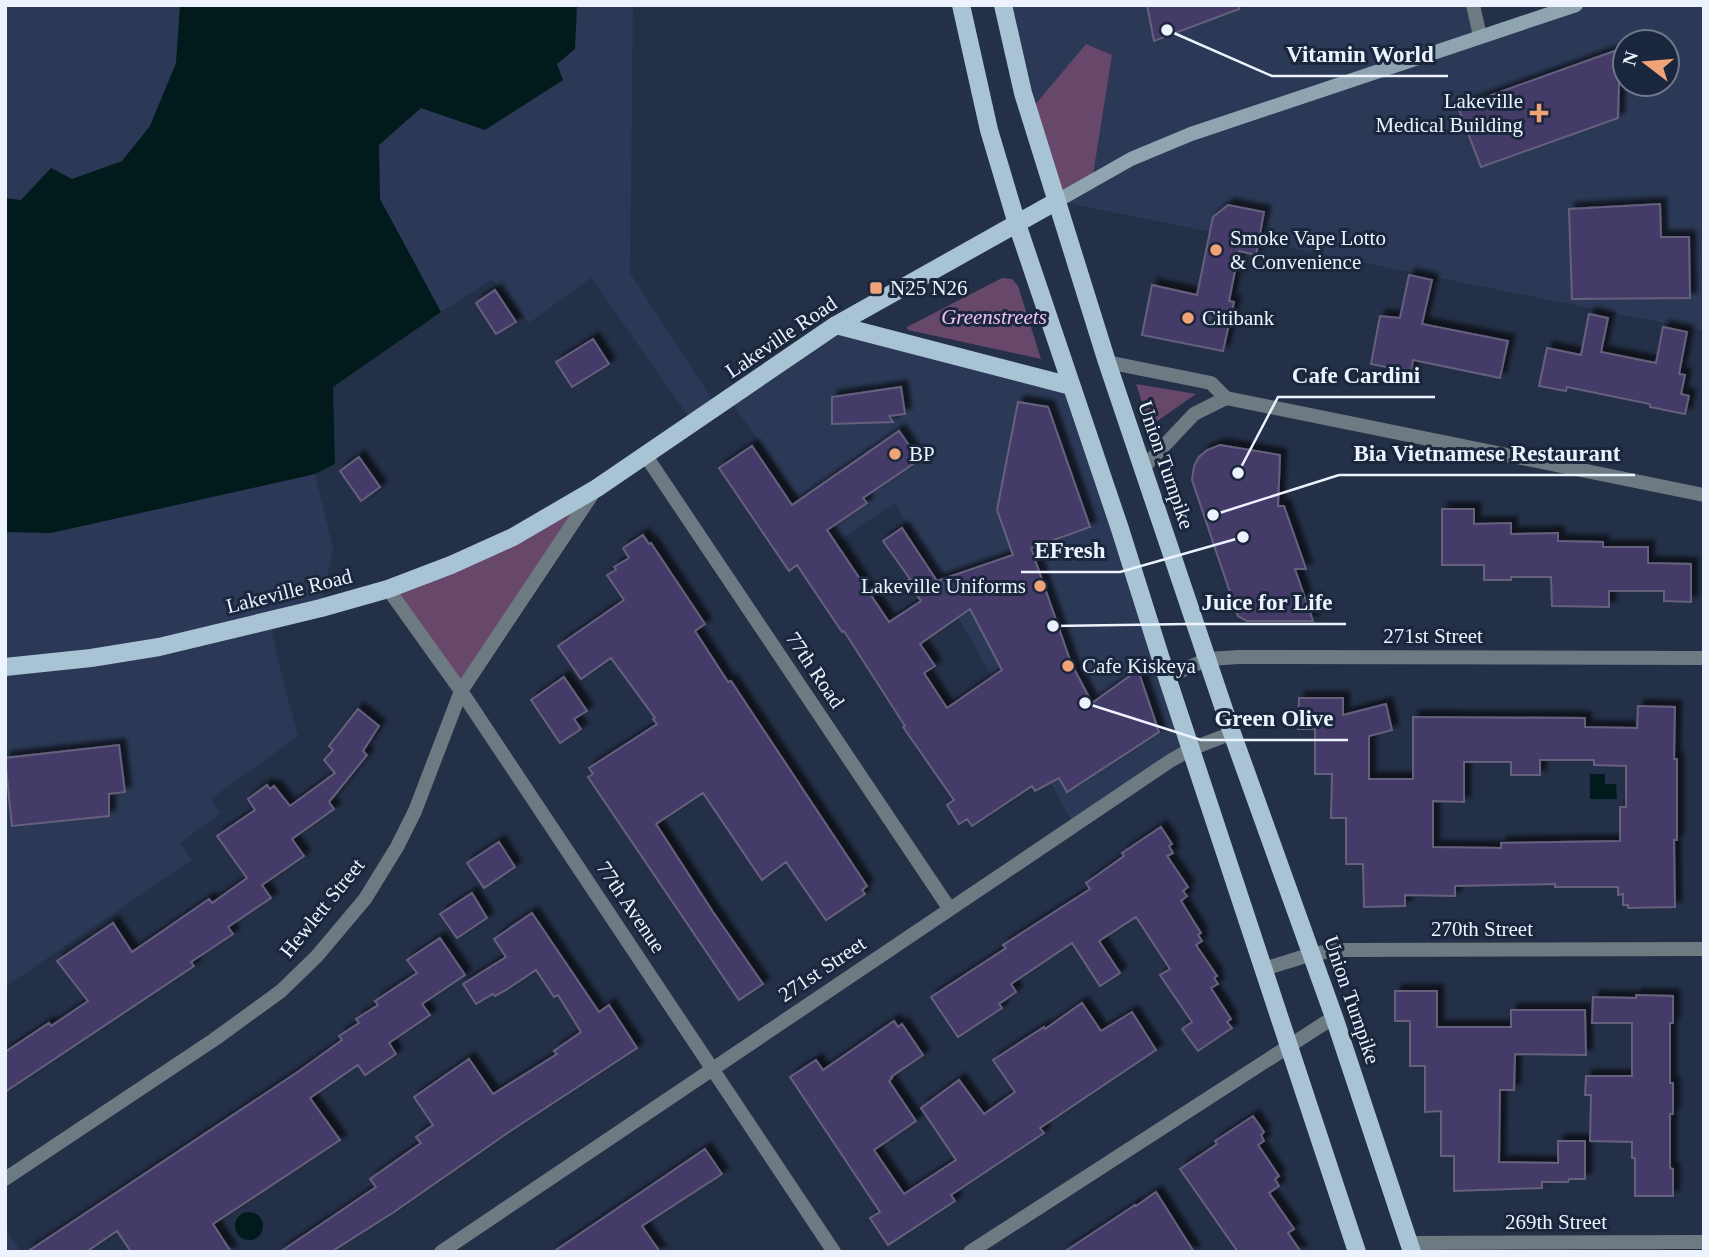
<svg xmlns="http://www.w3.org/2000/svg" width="1709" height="1257" viewBox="0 0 1709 1257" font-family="Georgia,serif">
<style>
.built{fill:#2b3956;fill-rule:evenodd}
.green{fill:#67486b}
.water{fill:#011a1c}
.building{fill:#443a69;stroke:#65607c;stroke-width:2;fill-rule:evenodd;filter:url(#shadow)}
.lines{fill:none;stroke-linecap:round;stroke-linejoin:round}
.street{stroke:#6d7a82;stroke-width:14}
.secondary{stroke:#8ea4b1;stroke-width:14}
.primary{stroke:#a8c4d4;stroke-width:18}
.poi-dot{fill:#efa377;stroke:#1a263c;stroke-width:2.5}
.labels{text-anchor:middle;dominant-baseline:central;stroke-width:6;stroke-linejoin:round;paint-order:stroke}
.poi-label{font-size:21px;fill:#ecf3ff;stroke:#1a263c;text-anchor:start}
.park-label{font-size:21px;font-style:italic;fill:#f1c2f7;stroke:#1a263c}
.street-label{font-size:21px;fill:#ecf3ff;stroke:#1a263c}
.leader{fill:none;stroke:#ecf3ff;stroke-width:2.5}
.callout-dot{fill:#ecf3ff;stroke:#1a263c;stroke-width:2.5}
.callout-label{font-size:23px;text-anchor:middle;font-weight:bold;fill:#ecf3ff;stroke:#1a263c;stroke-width:6;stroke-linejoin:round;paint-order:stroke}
</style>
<defs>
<filter id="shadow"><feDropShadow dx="6" dy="-6" stdDeviation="2" flood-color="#0009"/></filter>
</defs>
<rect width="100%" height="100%" fill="#243047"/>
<!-- built -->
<path class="built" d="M 5,5 L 633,5 L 630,273 L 717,407 L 694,424 L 591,278 L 529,323 L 492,280 L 441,312 L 333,387 L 335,464 L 315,474 L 333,548 L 321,608 L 270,621 L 280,669 L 298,736 L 211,799 L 221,813 L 180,843 L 192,860 L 5,987 Z
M 1003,5 L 1473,5 L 1480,36 L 1576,5 L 1704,5 L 1704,331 L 1057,201 ZM 1625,42 L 1667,42 L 1667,84 L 1625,84 Z
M 836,325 L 1071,386 L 1191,749 L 1074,825 L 895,503 L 832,545 L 731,402 Z
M 5,1227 L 21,1252 L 5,1252 Z"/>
<!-- green -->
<path class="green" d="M 1086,44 L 1112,55 L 1092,181 L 1055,201 L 1029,112 Z
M 1002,278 L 1012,279 L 1018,286 L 1041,359 L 908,330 L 907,327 Z
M 1136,384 L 1196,394 L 1150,426 Z
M 597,488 L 461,691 L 388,589 Z"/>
<!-- water -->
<path class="water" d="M 180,5 L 577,5 L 575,49 L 557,64 L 563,80 L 485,130 L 421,108 L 379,145 L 380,199 L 441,312 L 333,387 L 335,464 L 315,474 L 51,533 L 5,532 L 5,198 L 21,200 L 51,168 L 72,179 L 122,161 L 150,126 L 176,63 Z
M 1590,774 L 1605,774 L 1605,784 L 1616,784 L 1617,799 L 1590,799 Z
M235 1226a14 14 0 1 1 28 0a14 14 0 1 1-28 0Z"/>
<!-- building -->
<path class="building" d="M 1147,5 L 1239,5 L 1239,9 L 1154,41 Z
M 1620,49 L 1618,118 L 1481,167 L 1458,107 Z
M 1660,204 L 1661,237 L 1689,237 L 1690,298 L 1572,299 L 1569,209 Z
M 1228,205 L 1264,212 L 1256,255 L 1239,251 L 1229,301 L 1234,302 L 1223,351 L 1142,335 L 1152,285 L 1197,295 L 1213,217 Z
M 1409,275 L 1432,280 L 1422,324 L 1508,341 L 1500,378 L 1413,360 L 1411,372 L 1371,364 L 1380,316 L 1400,318 Z
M 495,290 L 516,322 L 496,334 L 476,303 Z
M 1589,314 L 1608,318 L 1601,352 L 1656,363 L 1663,327 L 1687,332 L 1679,374 L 1685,375 L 1681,394 L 1689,396 L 1685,414 L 1650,407 L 1650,404 L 1567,387 L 1566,391 L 1539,386 L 1547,348 L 1581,355 Z
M 593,339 L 609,364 L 572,387 L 556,362 Z
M 901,387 L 905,414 L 889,416 L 893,422 L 832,424 L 832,397 Z
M 1018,402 L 1048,407 L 1090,527 L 1031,548 L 1071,663 L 1092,703 L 1138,670 L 1159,732 L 1067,792 L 1059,778 L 1035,791 L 1032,786 L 972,826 L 967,819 L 959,824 L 947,805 L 954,800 L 903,727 L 905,726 L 844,631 L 842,632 L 797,565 L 789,571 L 719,468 L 752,446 L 792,505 L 899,431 L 919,460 L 863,498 L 867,503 L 827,530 L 889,622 L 921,601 L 907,581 L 910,579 L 883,541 L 902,528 L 937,581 L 1013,555 L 997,510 ZM 970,609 L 1002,670 L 947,708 L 924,673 L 935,666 L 920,644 Z
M 1220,445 L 1280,455 L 1278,506 L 1284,506 L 1306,569 L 1295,569 L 1313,621 L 1247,621 L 1238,616 L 1192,480 L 1194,466 L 1199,457 L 1207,450 Z
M 359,457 L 380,487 L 361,501 L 340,471 Z
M 1442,509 L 1474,509 L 1474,524 L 1511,523 L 1511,534 L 1558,533 L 1558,541 L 1603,542 L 1603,547 L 1648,547 L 1648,563 L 1691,564 L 1691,602 L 1664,601 L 1664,591 L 1609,591 L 1609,607 L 1552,606 L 1551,577 L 1511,577 L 1511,580 L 1484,580 L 1484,565 L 1442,565 Z
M 643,535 L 649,544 L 651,543 L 705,624 L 695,631 L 728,682 L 731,681 L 867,886 L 862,890 L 865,894 L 826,920 L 786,862 L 762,880 L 703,793 L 656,824 L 713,912 L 763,984 L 739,1000 L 588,777 L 593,774 L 589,768 L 657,724 L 653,719 L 655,718 L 611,658 L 581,679 L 558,646 L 624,600 L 607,575 L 616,570 L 614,567 L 629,558 L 623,548 Z
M 564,677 L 587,711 L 574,719 L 581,729 L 560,743 L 531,700 Z
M 1299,698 L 1343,698 L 1343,715 L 1386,704 L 1392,730 L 1369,736 L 1369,779 L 1413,779 L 1413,717 L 1585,718 L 1585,727 L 1637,728 L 1638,706 L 1675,707 L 1674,759 L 1677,759 L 1677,840 L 1674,840 L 1675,907 L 1628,908 L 1628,905 L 1623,905 L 1623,894 L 1618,895 L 1618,887 L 1555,887 L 1555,884 L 1455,886 L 1455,896 L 1405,895 L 1405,906 L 1364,907 L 1363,864 L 1346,864 L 1346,818 L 1331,818 L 1332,774 L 1315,774 L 1315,729 L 1298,729 ZM 1540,760 L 1594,760 L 1594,765 L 1626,766 L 1626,807 L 1620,807 L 1620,841 L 1501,843 L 1501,848 L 1433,847 L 1433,801 L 1464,802 L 1464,762 L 1511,762 L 1511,775 L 1540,775 Z
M 358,709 L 379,726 L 363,751 L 367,755 L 329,802 L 334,809 L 292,839 L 304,856 L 262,885 L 271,898 L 228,927 L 233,934 L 191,962 L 194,966 L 5,1092 L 5,1052 L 49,1023 L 51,1026 L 88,1001 L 57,961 L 113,923 L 132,952 L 209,899 L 212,903 L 247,878 L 217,836 L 255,810 L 248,799 L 267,785 L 270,789 L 274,786 L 290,806 L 335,773 L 324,760 L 333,750 L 329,746 Z
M 119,745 L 125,792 L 109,794 L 109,816 L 12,826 L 5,758 Z
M 1161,827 L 1172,844 L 1169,846 L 1173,853 L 1167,856 L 1188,887 L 1183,891 L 1187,896 L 1181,901 L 1201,933 L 1198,935 L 1202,941 L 1196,945 L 1217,976 L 1214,978 L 1218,984 L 1211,988 L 1231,1019 L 1227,1022 L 1232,1028 L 1198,1051 L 1182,1029 L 1192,1022 L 1160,975 L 1170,969 L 1136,917 L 1099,941 L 1120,973 L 1100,986 L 1072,943 L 1011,984 L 1016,992 L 999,1004 L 1002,1008 L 958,1037 L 931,997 L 1006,948 L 1003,945 L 1090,889 L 1086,883 L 1124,856 L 1122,853 Z
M 499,842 L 515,867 L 484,888 L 467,863 Z
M 472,893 L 487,918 L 457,938 L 440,914 Z
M 532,913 L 599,1012 L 609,1005 L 637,1048 L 509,1132 L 394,1212 L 331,1252 L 280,1252 L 376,1187 L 370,1179 L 421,1143 L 416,1137 L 433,1125 L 414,1097 L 469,1059 L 493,1094 L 557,1054 L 554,1051 L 581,1032 L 558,995 L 554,997 L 536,970 L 506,990 L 495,996 L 493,994 L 476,1004 L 463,984 L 506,957 L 494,939 Z
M 440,938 L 465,975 L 422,1004 L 430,1015 L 389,1043 L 396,1054 L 365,1075 L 358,1065 L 310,1098 L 340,1140 L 213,1224 L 231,1252 L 131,1252 L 117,1231 L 86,1252 L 27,1252 L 299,1071 L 342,1040 L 339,1036 L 359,1023 L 356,1019 L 378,1005 L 375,1001 L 417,973 L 407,960 Z
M 1395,991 L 1437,991 L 1437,1027 L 1511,1027 L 1511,1010 L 1585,1010 L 1586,1055 L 1515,1054 L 1514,1090 L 1500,1090 L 1499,1162 L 1558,1163 L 1558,1141 L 1585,1141 L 1585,1179 L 1569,1179 L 1568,1182 L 1542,1182 L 1542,1188 L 1454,1191 L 1454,1156 L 1441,1156 L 1441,1111 L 1425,1112 L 1425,1066 L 1410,1066 L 1410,1021 L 1395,1021 Z
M 1636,995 L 1673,996 L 1673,1023 L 1670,1023 L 1670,1083 L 1673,1083 L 1673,1114 L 1670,1114 L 1670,1168 L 1673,1169 L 1673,1196 L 1635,1196 L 1635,1158 L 1632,1158 L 1632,1142 L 1590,1141 L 1591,1095 L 1585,1095 L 1586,1076 L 1632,1076 L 1632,1023 L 1592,1023 L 1593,997 L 1636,998 Z
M 1082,1003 L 1101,1031 L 1132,1012 L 1156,1050 L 1040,1128 L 1044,1133 L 951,1195 L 955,1201 L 888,1245 L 870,1218 L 880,1212 L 790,1077 L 816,1060 L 823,1070 L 894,1021 L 898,1027 L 902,1024 L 923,1055 L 891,1077 L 892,1078 L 889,1081 L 916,1121 L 874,1150 L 904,1194 L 956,1160 L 921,1108 L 959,1080 L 984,1114 L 1015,1092 L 993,1060 L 1044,1027 L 1045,1029 Z
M 1253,1116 L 1264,1132 L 1261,1135 L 1264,1141 L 1258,1145 L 1279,1176 L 1275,1179 L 1279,1186 L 1269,1193 L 1294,1229 L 1288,1233 L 1301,1252 L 1238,1252 L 1180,1169 L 1217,1144 L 1215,1141 Z
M 705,1149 L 722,1174 L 642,1226 L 660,1252 L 553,1252 Z
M 1156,1192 L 1194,1252 L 1064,1252 L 1135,1205 L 1136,1206 Z"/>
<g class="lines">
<!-- street -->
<path class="street" d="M 1473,5 L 1480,36
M 1107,362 L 1211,383 L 1226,398 L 1704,495
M 646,456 L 949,908
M 1144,467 L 1194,414 L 1226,398
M 388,589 L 461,691 L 834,1252
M 1167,677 L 1208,659 L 1239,657 L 1704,658
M 1264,969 L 1312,954 L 1338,950 L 1704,949
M 5,1179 L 215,1039 L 281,991 L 317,956 L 365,899 L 397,847 L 415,811 L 461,691 L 595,490
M 1409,1243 L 1704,1242
M 441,1252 L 1170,761 L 1191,749 L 1232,733
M 970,1252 L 1334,1017"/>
<!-- secondary -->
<path class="secondary" d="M 1057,201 L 1131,159 L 1191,134 L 1576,5"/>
<!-- primary -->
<path class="primary" d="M 961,5 L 989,130 L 1017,224 L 1120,529 L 1160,656 L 1357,1252
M 1003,5 L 1023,93 L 1107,362 L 1232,733 L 1334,1017 L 1412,1252
M 836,325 L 1071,386
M 5,667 L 91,658 L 159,647 L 321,608 L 388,589 L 451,565 L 513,537 L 597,488 L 836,325 L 1057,201"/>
</g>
<!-- markers -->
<g class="poi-dot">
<path d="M1535.5 102.5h7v7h7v7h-7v7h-7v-7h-7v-7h7z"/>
<circle cx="1216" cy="250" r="7"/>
<rect x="869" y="281" width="14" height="14" rx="3.5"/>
<circle cx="1188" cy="318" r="7"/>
<circle cx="895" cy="454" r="7"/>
<circle cx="1040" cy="586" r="7"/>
<circle cx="1068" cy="666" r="7"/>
</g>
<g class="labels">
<!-- poi labels -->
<g class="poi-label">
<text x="1523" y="101" text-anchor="end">Lakeville<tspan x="1523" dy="24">Medical Building</tspan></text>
<text x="1230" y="238">Smoke Vape Lotto<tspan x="1230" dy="24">&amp; Convenience</tspan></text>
<text x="890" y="288">N25 N26</text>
<text x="1202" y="318">Citibank</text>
<text x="909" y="454">BP</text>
<text x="1026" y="586" text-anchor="end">Lakeville Uniforms</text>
<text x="1082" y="666">Cafe Kiskeya</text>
</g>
<!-- park labels -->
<g class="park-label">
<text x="994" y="317">Greenstreets</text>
</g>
<!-- street labels -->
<g class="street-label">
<text transform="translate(781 337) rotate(-34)">Lakeville Road</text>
<text transform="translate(1166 465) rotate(71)">Union Turnpike</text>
<text transform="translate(289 591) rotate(-14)">Lakeville Road</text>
<text x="1433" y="636">271st Street</text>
<text transform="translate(815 670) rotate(56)">77th Road</text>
<text transform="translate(631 907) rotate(56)">77th Avenue</text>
<text transform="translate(322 908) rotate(-51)">Hewlett Street</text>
<text x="1482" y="929">270th Street</text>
<text transform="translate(822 969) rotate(-34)">271st Street</text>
<text transform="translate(1352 1000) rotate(71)">Union Turnpike</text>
<text x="1556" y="1222">269th Street</text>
</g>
</g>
<!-- callouts -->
<path class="leader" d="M1167 30L1272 76H1448M1238 473L1278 397H1435M1213 515L1339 475H1635M1243 537L1120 572H1021M1053 626L1187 624H1346M1085 703L1201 740H1348"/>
<g class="callout-dot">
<circle cx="1167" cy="30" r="7"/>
<circle cx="1238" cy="473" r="7"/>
<circle cx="1213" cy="515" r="7"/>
<circle cx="1243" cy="537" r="7"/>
<circle cx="1053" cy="626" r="7"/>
<circle cx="1085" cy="703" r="7"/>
</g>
<g class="callout-label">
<text x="1360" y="62">Vitamin World</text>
<text x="1356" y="383">Cafe Cardini</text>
<text x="1487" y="461">Bia Vietnamese Restaurant</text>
<text x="1070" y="558">EFresh</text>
<text x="1267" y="610">Juice for Life</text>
<text x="1274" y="726">Green Olive</text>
</g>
<!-- border -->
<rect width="1709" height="1257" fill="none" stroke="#ecf3ff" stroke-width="14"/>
<!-- north arrow -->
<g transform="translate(1646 63) rotate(286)"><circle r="33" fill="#1a263c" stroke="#6e788a" stroke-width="2"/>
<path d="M0-5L12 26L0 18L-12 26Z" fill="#efa377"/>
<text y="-10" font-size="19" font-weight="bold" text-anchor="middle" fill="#ecf3ff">N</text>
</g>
</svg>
